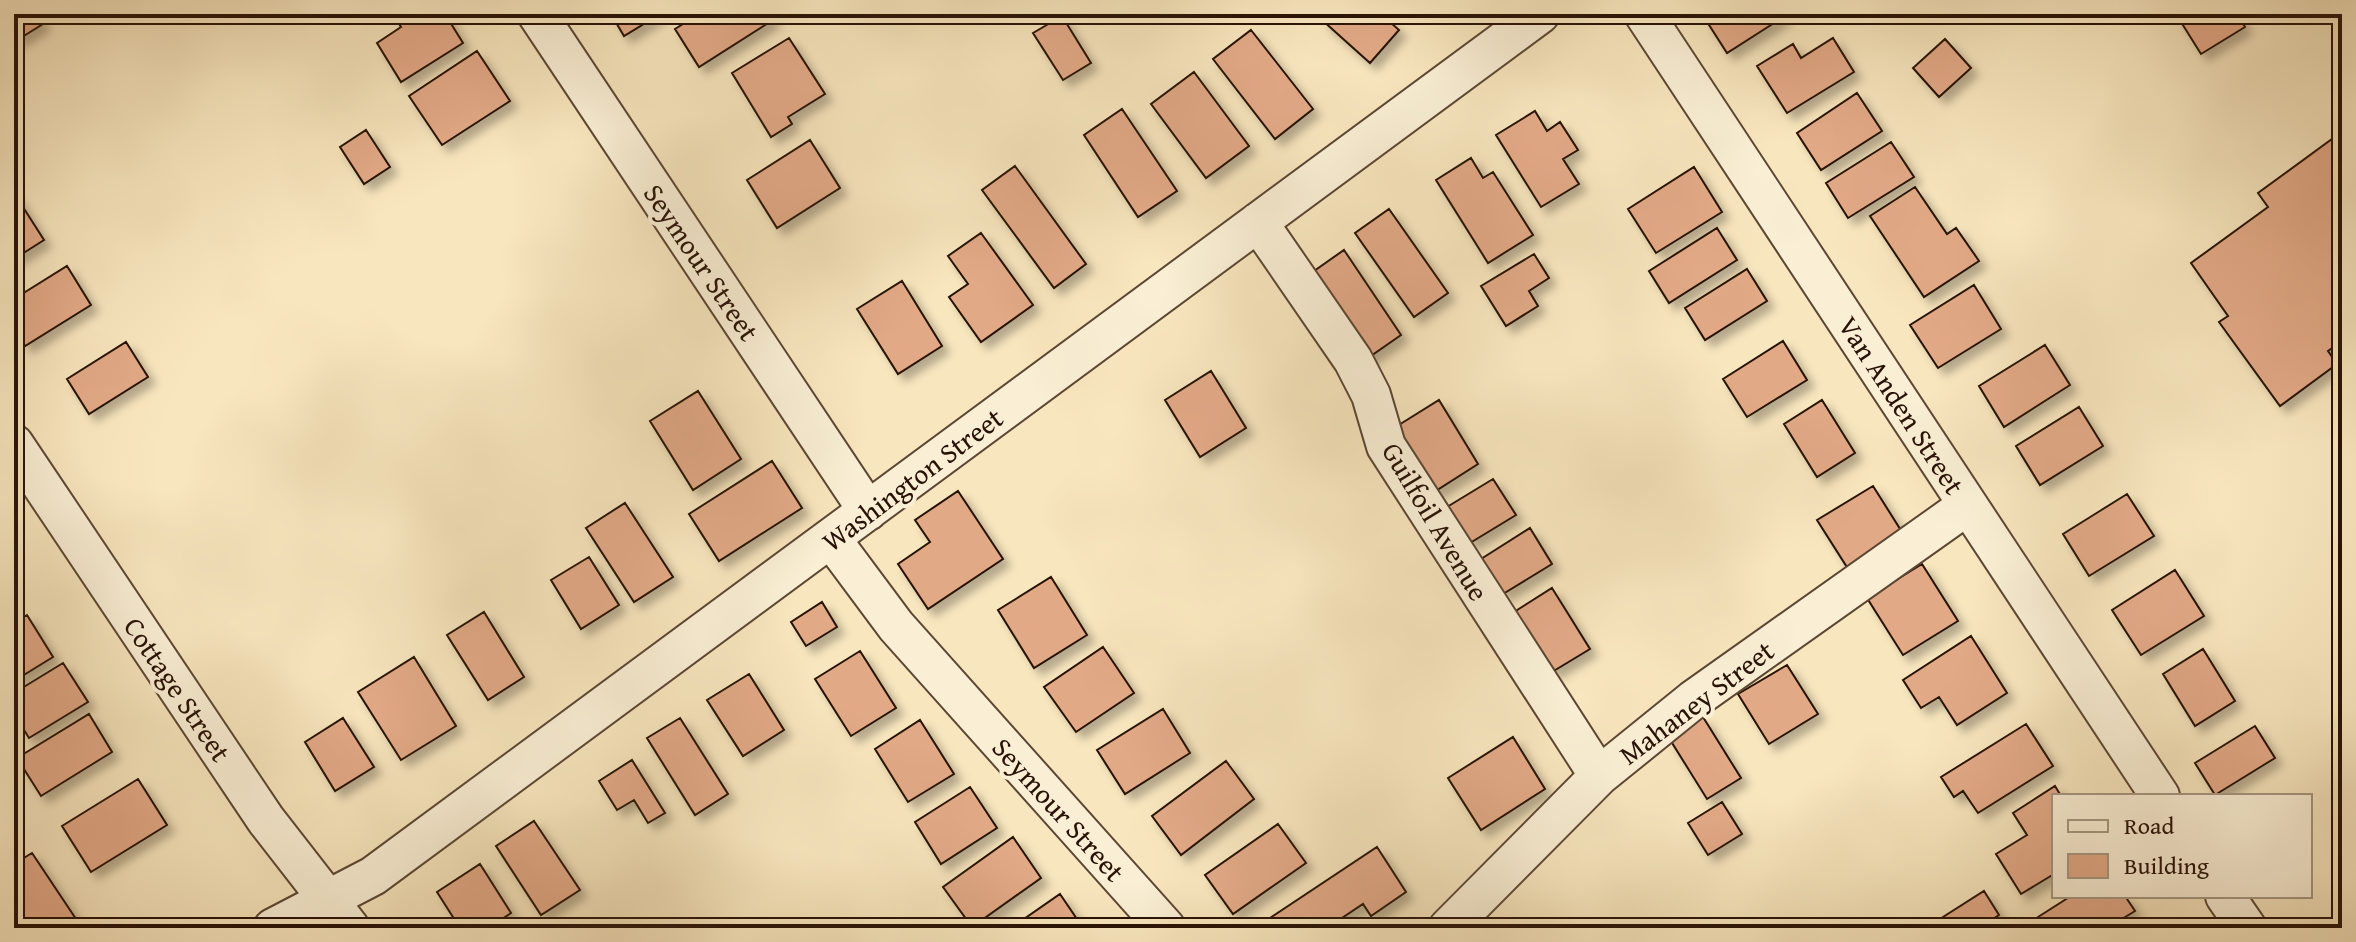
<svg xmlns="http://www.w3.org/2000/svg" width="2356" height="942" viewBox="0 0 2356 942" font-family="'Gentium Book Plus',serif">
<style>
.building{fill:#e2a987;stroke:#281206;stroke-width:2;filter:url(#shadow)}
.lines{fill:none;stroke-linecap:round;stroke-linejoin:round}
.minor-casing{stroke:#5c4734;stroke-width:42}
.minor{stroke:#faefd5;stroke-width:38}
.labels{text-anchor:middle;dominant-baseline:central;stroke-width:8;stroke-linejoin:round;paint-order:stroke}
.street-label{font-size:28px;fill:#281206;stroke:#faefd5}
</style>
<defs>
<filter id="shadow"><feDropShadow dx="7" dy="7" stdDeviation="4" flood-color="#0004"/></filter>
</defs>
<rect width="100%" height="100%" fill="#f8e6be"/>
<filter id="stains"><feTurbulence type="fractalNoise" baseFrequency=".0025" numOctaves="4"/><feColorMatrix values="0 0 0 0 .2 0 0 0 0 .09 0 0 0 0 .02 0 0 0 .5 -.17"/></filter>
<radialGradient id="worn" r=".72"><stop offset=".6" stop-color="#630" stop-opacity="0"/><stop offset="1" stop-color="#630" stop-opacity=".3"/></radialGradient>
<!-- building -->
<path class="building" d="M 14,14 L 37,14 L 43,24 L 14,42 Z
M 393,14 L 445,14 L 463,43 L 401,82 L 377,43 L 401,27 Z
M 611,14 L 660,14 L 624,36 Z
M 699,14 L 769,14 L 773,20 L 699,67 L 675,29 Z
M 1328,14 L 1381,14 L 1399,30 L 1370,63 L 1322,20 Z
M 1709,14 L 1784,14 L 1785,16 L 1727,53 L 1704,17 Z
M 2176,14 L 2237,14 L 2245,27 L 2201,54 Z
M 1062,16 L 1091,63 L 1063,80 L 1033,33 Z
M 1251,30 L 1313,109 L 1275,139 L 1213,59 Z
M 789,38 L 825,94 L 788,117 L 792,124 L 771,137 L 732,73 Z
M 1833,38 L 1854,72 L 1787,113 L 1757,66 L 1793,44 L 1801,58 Z
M 1945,39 L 1971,68 L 1939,97 L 1913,68 Z
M 477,51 L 510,101 L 442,145 L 409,96 Z
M 1194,72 L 1249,146 L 1206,178 L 1151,104 Z
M 1857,93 L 1882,131 L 1821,170 L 1797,133 Z
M 1122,109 L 1177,191 L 1138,217 L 1084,135 Z
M 1535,111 L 1547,131 L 1560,122 L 1578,150 L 1563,159 L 1579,184 L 1541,207 L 1496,135 Z
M 366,130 L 390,167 L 364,184 L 340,147 Z
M 2332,139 L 2342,153 L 2342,341 L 2328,351 L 2337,364 L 2280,406 L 2219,322 L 2228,316 L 2191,263 L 2268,207 L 2258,193 Z
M 810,140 L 840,188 L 777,228 L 747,180 Z
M 1891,142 L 1914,177 L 1848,218 L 1826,183 Z
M 1471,158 L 1483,178 L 1493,172 L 1533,235 L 1488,263 L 1436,180 Z
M 1015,166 L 1086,264 L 1054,288 L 982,190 Z
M 1694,167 L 1722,212 L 1656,253 L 1628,209 Z
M 1915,187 L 1947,234 L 1956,228 L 1979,261 L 1924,297 L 1870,216 Z
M 14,193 L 44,240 L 14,259 Z
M 1389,209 L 1448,293 L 1414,317 L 1355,233 Z
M 1717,228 L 1737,260 L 1669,303 L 1649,271 Z
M 981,233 L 1033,305 L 981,342 L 949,297 L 968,284 L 948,256 Z
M 1344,250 L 1401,335 L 1365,360 L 1307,276 Z
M 1534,254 L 1549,278 L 1529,291 L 1538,306 L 1506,326 L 1481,286 Z
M 67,266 L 91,305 L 25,346 L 14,328 L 14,299 Z
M 1747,269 L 1767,301 L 1705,340 L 1685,308 Z
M 902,281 L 942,346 L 898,374 L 857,309 Z
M 1974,285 L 2001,329 L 1938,368 L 1910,325 Z
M 1783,341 L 1807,380 L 1747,417 L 1723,379 Z
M 126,342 L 148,377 L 89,414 L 67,379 Z
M 2045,345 L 2070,385 L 2004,427 L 1979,386 Z
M 1211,371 L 1246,428 L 1200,457 L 1165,400 Z
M 698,391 L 741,459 L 693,490 L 650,421 Z
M 1439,400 L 1478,464 L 1434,492 L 1394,428 Z
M 1822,400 L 1855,453 L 1817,477 L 1784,424 Z
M 2079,407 L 2103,446 L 2040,485 L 2016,446 Z
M 772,461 L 802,508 L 719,561 L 689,514 Z
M 1493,479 L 1516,515 L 1470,543 L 1447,507 Z
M 1873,486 L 1907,540 L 1852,575 L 1817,520 Z
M 958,491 L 1003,559 L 928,609 L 898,564 L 930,542 L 915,520 Z
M 2127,494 L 2154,536 L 2089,576 L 2063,534 Z
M 625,503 L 673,577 L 634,602 L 586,528 Z
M 1530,528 L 1552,564 L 1503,594 L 1481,559 Z
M 589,557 L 619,605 L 581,629 L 551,580 Z
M 1922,564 L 1958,621 L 1903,655 L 1867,598 Z
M 2175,570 L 2204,616 L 2141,655 L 2112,610 Z
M 1051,577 L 1087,635 L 1034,668 L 998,610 Z
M 1552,588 L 1590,649 L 1552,672 L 1514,612 Z
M 822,602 L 837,627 L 806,646 L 791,622 Z
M 484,612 L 524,677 L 488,700 L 447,635 Z
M 27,615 L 53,657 L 14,681 L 14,623 Z
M 1971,636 L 2007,693 L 1957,725 L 1939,697 L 1921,708 L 1903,680 Z
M 1103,647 L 1134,693 L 1076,732 L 1044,687 Z
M 2203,649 L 2235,701 L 2195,726 L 2163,674 Z
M 860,651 L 896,708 L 851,736 L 815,679 Z
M 414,657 L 456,726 L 401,760 L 358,692 Z
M 63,663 L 88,702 L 29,738 L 14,714 L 14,693 Z
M 1787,665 L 1818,714 L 1769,744 L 1738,694 Z
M 749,674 L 784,730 L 743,756 L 707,700 Z
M 1163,709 L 1190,753 L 1125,794 L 1097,750 Z
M 89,714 L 112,752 L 41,796 L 17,758 Z
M 1703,717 L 1741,778 L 1707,799 L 1669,738 Z
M 343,718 L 374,767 L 335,791 L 305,742 Z
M 680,718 L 728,794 L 695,815 L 647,738 Z
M 920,720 L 954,774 L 908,802 L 875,749 Z
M 2026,724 L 2053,766 L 1978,813 L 1963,791 L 1954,797 L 1941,777 Z
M 2255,726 L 2275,758 L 2215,795 L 2195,763 Z
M 1513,737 L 1545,789 L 1481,830 L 1448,778 Z
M 632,760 L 665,813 L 648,823 L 634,800 L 617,810 L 599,781 Z
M 1226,761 L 1254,799 L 1181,855 L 1152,816 Z
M 138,779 L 167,825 L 91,872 L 62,826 Z
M 2055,786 L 2061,796 L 2054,796 L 2054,874 L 2021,894 L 1996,854 L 2027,835 L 2013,813 Z
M 970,787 L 997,828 L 941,864 L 915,822 Z
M 1722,802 L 1742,834 L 1708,855 L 1688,823 Z
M 534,821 L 580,890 L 541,915 L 496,846 Z
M 1278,824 L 1306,863 L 1233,914 L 1205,875 Z
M 1013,837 L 1041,878 L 972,927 L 943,887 Z
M 1377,847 L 1406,892 L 1371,916 L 1363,904 L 1327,928 L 1255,928 Z
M 32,853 L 82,928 L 14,928 L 14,864 Z
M 480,864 L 511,913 L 496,923 L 499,928 L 460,928 L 437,892 Z
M 1984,891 L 1999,915 L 1979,928 L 1950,928 L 1943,917 Z
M 1060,894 L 1083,928 L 1016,928 L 1014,926 Z
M 2071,896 L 2125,896 L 2135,911 L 2107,928 L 2041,928 L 2035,919 Z"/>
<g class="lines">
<!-- minor casing -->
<g class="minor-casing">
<path id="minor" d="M 537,14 L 868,511
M 1644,14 L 2160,796
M 1258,222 L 1353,360 L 1371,395 L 1386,446 L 1599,776
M 14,444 L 266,820 L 350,928
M 832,540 L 896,626 L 1166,928
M 2225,896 L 2247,928
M 273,928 L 373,876 L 1540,14
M 1448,928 L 1599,776 L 1693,700 L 1968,505"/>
</g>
<!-- minor -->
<use href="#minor" class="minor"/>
</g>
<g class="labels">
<!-- street labels -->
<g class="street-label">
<text transform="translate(702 262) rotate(56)">Seymour Street</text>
<text transform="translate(1902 405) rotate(57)">Van Anden Street</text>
<text transform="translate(912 479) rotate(-37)">Washington Street</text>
<text transform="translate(1436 521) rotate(59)">Guilfoil Avenue</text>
<text transform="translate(178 689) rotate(56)">Cottage Street</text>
<text transform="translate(1696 702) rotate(-37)">Mahaney Street</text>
<text transform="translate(1059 809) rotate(48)">Seymour Street</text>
</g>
</g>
<!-- margin -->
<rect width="2356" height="942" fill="none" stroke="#f8e6be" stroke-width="48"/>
<rect x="16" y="16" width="2324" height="910" fill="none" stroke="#281206" stroke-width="4"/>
<rect x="24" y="24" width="2308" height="894" fill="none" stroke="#281206" stroke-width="2"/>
<!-- legend -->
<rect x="2052" y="794" width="260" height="104" fill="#faefd5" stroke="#a69782" stroke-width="2"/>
<rect x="2068" y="820" width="40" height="12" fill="#faefd5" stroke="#a69782" stroke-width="2"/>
<text x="2124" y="834" font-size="24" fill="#281206">Road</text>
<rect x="2068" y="854" width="40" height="24" fill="#e2a987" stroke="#a69782" stroke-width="2"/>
<text x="2124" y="874" font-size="24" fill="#281206">Building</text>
<rect width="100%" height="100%" filter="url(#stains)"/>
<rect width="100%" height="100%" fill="url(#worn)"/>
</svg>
